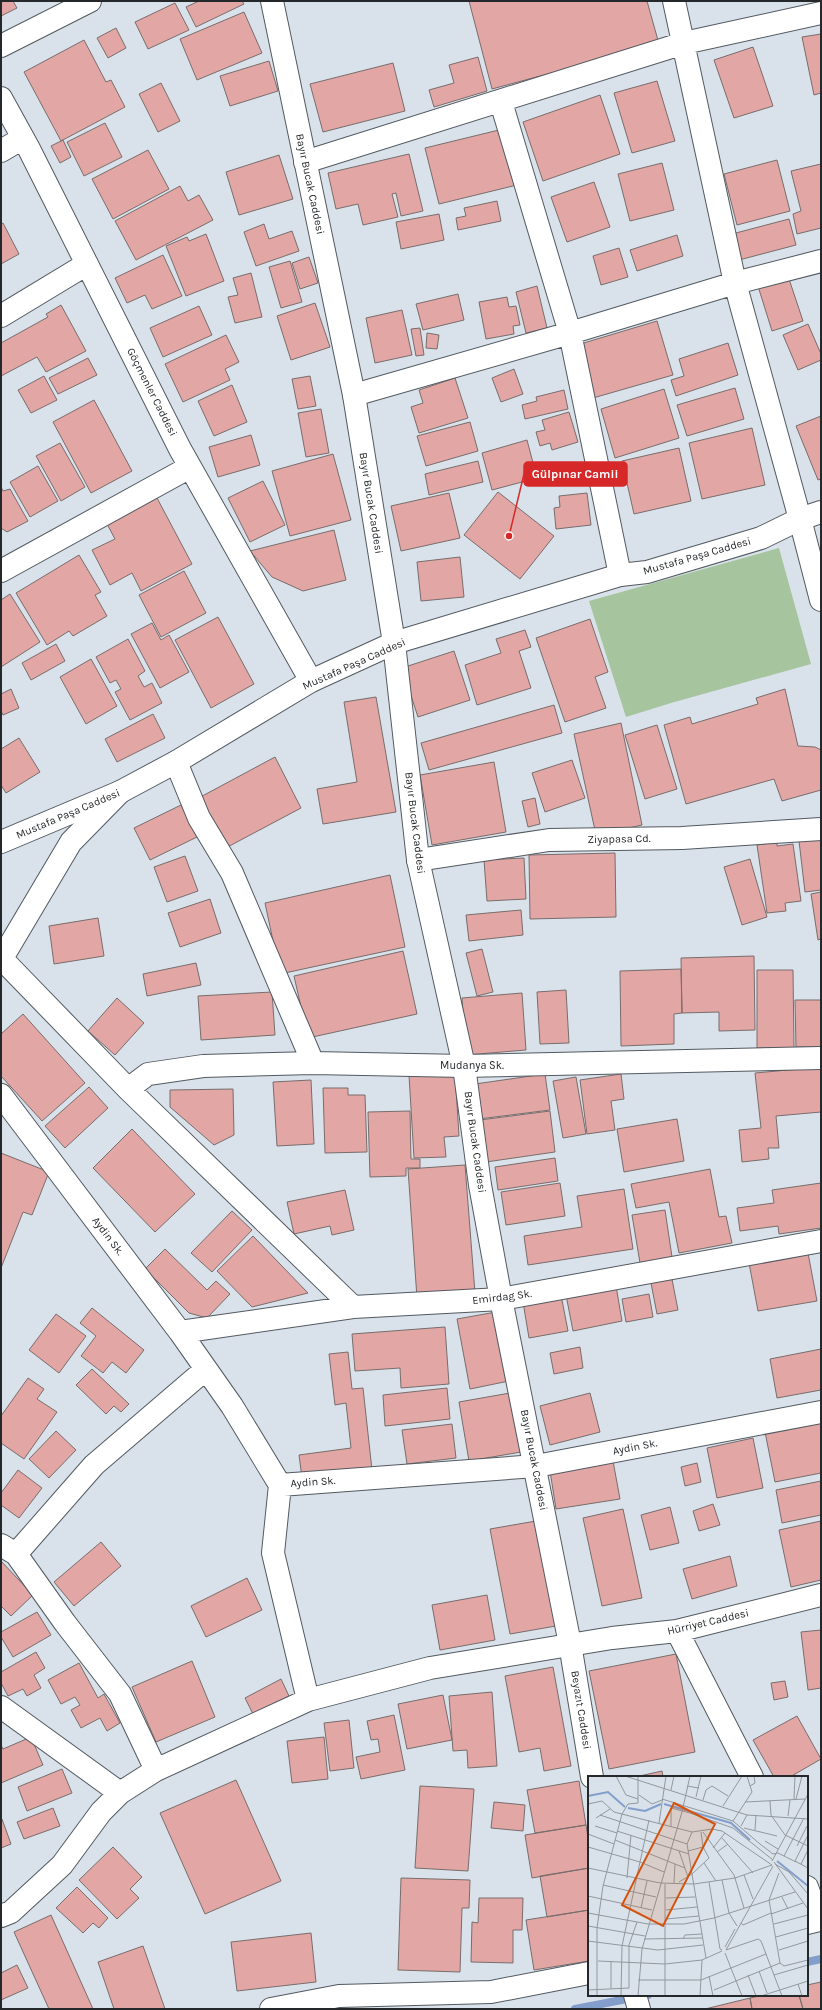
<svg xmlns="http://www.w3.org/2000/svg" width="822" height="2010" viewBox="0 0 822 2010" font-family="Karla,sans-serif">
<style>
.green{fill:#a6c49e}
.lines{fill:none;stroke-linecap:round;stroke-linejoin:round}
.stream{stroke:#839eca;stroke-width:8}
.building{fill:#e2a6a5;stroke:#786d6c}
.street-casing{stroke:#525960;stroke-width:24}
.secondary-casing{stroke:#525960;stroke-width:24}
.street{stroke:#fff;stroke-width:22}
.secondary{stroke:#fff;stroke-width:22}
.labels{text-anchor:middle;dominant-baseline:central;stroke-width:3.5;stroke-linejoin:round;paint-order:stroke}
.street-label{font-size:11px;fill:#25282b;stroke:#fff}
.inset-river{fill:none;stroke:#839eca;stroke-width:2}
.inset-road{fill:none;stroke:#91989e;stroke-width:1}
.view{fill:#d4540f;fill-opacity:0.15;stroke:#d4540f;stroke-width:2}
.inset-edge{fill:none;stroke:#25282b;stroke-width:2}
.leader{fill:none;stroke:#d62828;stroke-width:1.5}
.callout-dot{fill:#d62828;stroke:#fff;stroke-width:1.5}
.callout{fill:#d62828;stroke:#d62828;stroke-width:1.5}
.callout-label{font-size:12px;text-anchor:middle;font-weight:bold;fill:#fff}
</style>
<rect width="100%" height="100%" fill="#d9e2ea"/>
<!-- green -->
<path class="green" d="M 779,548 L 811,664 L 671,703 L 626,717 L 589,601 Z"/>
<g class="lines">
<!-- stream -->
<path class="stream" d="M 807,1962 L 821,1959
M 575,2009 L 648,1995"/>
</g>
<!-- building -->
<path class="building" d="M 1,1 L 13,1 L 17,8 L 1,16 Z
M 199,1 L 242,1 L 244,4 L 196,27 L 186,7 Z
M 469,1 L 647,1 L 659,44 L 492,89 Z
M 175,3 L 189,30 L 148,49 L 135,22 Z
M 244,12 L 262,53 L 197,80 L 180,39 Z
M 116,28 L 126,48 L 108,58 L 97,38 Z
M 821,34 L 821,93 L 814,95 L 802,37 Z
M 84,40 L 106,82 L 111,80 L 125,107 L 61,141 L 24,72 Z
M 753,47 L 773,106 L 734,118 L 714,60 Z
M 478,57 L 487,91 L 434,107 L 429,90 L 454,83 L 449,65 Z
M 269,61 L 278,91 L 230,106 L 220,76 Z
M 393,63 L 405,111 L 323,132 L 310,84 Z
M 657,81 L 675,141 L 632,153 L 614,93 Z
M 161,83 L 180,121 L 158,132 L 139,94 Z
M 600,95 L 620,154 L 543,181 L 523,122 Z
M 105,123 L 122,157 L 84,176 L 67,142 Z
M 503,129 L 517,185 L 439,204 L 425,148 Z
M 63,140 L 71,157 L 60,163 L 51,146 Z
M 148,150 L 169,189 L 113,219 L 92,179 Z
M 409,154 L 423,211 L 401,216 L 396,193 L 392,194 L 398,217 L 363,225 L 358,204 L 336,209 L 328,173 Z
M 279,155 L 293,199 L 239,215 L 226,172 Z
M 777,160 L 790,211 L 737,225 L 724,174 Z
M 662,163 L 674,210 L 630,221 L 618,174 Z
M 821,164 L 821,228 L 797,234 L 793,214 L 801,211 L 791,171 Z
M 594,182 L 610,227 L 567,242 L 551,197 Z
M 180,186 L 188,201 L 199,195 L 213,220 L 136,260 L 115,221 Z
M 497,201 L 501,221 L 458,230 L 456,218 L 466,216 L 464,208 Z
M 439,214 L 444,240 L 401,249 L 396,222 Z
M 789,219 L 796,245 L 739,260 L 732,234 Z
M 3,223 L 19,254 L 1,264 L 1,224 Z
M 264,224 L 269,239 L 292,231 L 299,251 L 256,266 L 244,232 Z
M 206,234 L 224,281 L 186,296 L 166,246 L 187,237 L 189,241 Z
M 677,235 L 683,256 L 637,271 L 630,250 Z
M 619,248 L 628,277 L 601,285 L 593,256 Z
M 163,255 L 182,296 L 152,309 L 145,295 L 127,303 L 115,278 Z
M 309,257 L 318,283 L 300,289 L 292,263 Z
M 290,261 L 302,302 L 281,308 L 269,267 Z
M 251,273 L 262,317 L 235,323 L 228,297 L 238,295 L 233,278 Z
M 787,273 L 803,321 L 772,331 L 757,283 Z
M 537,286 L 547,328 L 526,333 L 516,292 Z
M 458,294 L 464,320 L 423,330 L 416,304 Z
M 507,297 L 509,307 L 516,306 L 520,325 L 513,326 L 514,334 L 486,339 L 479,302 Z
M 315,303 L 330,347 L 291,360 L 277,316 Z
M 61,305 L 86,351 L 46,372 L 37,357 L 1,376 L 1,343 L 48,317 L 46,314 Z
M 199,306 L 212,335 L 163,357 L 150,328 Z
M 402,310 L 412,355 L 375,363 L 366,318 Z
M 657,321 L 673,375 L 593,398 L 577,345 Z
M 808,324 L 821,354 L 821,360 L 798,370 L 783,335 Z
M 420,328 L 424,355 L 416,356 L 411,329 Z
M 427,333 L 439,335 L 437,349 L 426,348 Z
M 226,335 L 239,362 L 225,369 L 230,380 L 183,402 L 165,364 Z
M 728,343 L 738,375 L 676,396 L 671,380 L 684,376 L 679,359 Z
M 88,358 L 97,375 L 58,394 L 49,378 Z
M 514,369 L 523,394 L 501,402 L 492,378 Z
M 44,376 L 57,400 L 31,413 L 18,390 Z
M 310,376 L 316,406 L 298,409 L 292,379 Z
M 455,378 L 468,418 L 419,433 L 411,407 L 423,403 L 419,390 Z
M 232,385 L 247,422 L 214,436 L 198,401 Z
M 735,388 L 744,419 L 687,436 L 677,405 Z
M 664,389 L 679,438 L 615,458 L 601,409 Z
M 564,390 L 568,409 L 525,419 L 522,405 L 537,401 L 536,397 Z
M 94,400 L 132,471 L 91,493 L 53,422 Z
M 321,409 L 329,453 L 306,457 L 298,413 Z
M 569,412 L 578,442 L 552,450 L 550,443 L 540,446 L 536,432 L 545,430 L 542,420 Z
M 821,416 L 821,479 L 818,480 L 796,426 Z
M 470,422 L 478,451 L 426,466 L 417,436 Z
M 752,428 L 765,485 L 702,499 L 689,443 Z
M 251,435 L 260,465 L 218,477 L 209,447 Z
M 527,440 L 537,478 L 492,490 L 482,453 Z
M 60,443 L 85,487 L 61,501 L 36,456 Z
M 679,448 L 691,501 L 634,514 L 622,461 Z
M 333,454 L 351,520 L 290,536 L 272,471 Z
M 478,461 L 483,482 L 429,495 L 425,474 Z
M 38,466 L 58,501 L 30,517 L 10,482 Z
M 263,481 L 285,525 L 250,542 L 228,498 Z
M 1,487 L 3,491 L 10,489 L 28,521 L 7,532 L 1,528 Z
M 498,492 L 554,536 L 520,579 L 464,535 Z
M 449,493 L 460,538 L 401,551 L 391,506 Z
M 587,493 L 591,525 L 556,529 L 554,508 L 560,507 L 559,496 Z
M 157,498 L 192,564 L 141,591 L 132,573 L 110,585 L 92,550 L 115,539 L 107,524 Z
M 334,530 L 346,580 L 303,591 L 272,577 L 250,551 Z
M 79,555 L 101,592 L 95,595 L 107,616 L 73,636 L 69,631 L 47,645 L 16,593 Z
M 460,557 L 464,597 L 421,601 L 417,562 Z
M 184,571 L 206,613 L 161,637 L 139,595 Z
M 10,594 L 40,642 L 1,667 L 1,600 Z
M 218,617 L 254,684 L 211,708 L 175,640 Z
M 590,619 L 608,672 L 595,677 L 606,708 L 565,722 L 536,638 Z
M 152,623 L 161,640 L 169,635 L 189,672 L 160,688 L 131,634 Z
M 525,630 L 531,647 L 519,651 L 531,688 L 477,705 L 465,665 L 501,653 L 496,639 Z
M 128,639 L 145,671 L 138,676 L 144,687 L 152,683 L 162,703 L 130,720 L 115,692 L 121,689 L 116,680 L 110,683 L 96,657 Z
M 56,644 L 65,661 L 31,680 L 22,663 Z
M 454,651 L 470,700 L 418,717 L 402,668 Z
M 91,659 L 117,706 L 86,724 L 60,677 Z
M 11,689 L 19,708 L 3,715 L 1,711 L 1,694 Z
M 785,689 L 798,746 L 815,747 L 821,750 L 821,790 L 782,801 L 774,779 L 686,804 L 664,725 L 690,717 L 692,724 L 758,704 L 756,698 Z
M 376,697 L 396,812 L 323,824 L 317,789 L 357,782 L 344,702 Z
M 554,705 L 562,733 L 429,770 L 421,743 Z
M 153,714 L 165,738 L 117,762 L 105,739 Z
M 621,723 L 642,825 L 596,835 L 574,734 Z
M 657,725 L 677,789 L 645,799 L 625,735 Z
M 19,738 L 40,772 L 6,793 L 1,785 L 1,749 Z
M 275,757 L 301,808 L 220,851 L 193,801 Z
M 572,760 L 585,798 L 545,812 L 532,773 Z
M 494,762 L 506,832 L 432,845 L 420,775 Z
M 535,798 L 540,824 L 528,827 L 522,801 Z
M 181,805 L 197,837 L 150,860 L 134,828 Z
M 821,838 L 821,890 L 805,892 L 799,841 Z
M 777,842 L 777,846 L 793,844 L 801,901 L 785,903 L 786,911 L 767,913 L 757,845 Z
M 615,853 L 616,917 L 530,919 L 529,855 Z
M 185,856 L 198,891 L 167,902 L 154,867 Z
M 524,858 L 526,899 L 487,901 L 484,860 Z
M 750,859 L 767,917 L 742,925 L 724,867 Z
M 390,875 L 405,947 L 280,974 L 265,903 Z
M 821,892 L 821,939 L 818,940 L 811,894 Z
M 210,899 L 221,933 L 180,947 L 168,913 Z
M 521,910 L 523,935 L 469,941 L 466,915 Z
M 98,918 L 104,956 L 54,964 L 49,926 Z
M 482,949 L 493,992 L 477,996 L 466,953 Z
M 403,951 L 417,1014 L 308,1038 L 294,976 Z
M 754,956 L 755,1030 L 719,1031 L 719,1012 L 682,1013 L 681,958 Z
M 196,963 L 201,985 L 147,996 L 143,974 Z
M 681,969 L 682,1013 L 674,1014 L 674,1044 L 621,1046 L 620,971 Z
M 757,970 L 793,970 L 794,1048 L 757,1048 Z
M 566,990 L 569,1043 L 540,1044 L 537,992 Z
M 272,992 L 275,1035 L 201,1040 L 198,996 Z
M 522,993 L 526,1050 L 466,1055 L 462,998 Z
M 117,998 L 144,1023 L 115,1055 L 88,1031 Z
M 795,1000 L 821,1000 L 821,1047 L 796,1047 Z
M 23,1014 L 85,1083 L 42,1121 L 1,1076 L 1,1034 Z
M 821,1067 L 821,1112 L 776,1116 L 779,1148 L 768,1148 L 769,1159 L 742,1162 L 739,1130 L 761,1128 L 755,1073 Z
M 455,1072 L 459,1136 L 444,1137 L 446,1157 L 414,1158 L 409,1075 Z
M 545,1074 L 550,1110 L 479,1119 L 475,1084 Z
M 621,1074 L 624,1099 L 611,1101 L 615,1130 L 587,1134 L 580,1080 Z
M 576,1077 L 586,1134 L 563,1138 L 553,1081 Z
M 311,1080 L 314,1144 L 277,1146 L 273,1082 Z
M 89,1087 L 108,1108 L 65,1148 L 45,1126 Z
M 323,1088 L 348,1088 L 348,1095 L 365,1095 L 367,1152 L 325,1153 Z
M 233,1089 L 234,1135 L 214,1145 L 170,1107 L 170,1090 Z
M 410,1111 L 411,1159 L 420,1159 L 420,1168 L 406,1168 L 406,1176 L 370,1177 L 368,1112 Z
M 550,1111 L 555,1152 L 486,1162 L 480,1120 Z
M 677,1119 L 684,1161 L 624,1172 L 617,1129 Z
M 132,1129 L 195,1194 L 155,1232 L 93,1168 Z
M 1,1153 L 49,1172 L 32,1215 L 23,1212 L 1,1268 Z
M 555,1158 L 558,1181 L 498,1190 L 495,1167 Z
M 465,1165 L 475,1293 L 417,1298 L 408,1169 Z
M 710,1169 L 719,1217 L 726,1216 L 732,1243 L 679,1253 L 669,1202 L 636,1208 L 631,1184 Z
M 560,1183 L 565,1216 L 506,1225 L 501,1192 Z
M 821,1183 L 821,1228 L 779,1234 L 778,1226 L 740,1231 L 737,1208 L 774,1203 L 772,1190 Z
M 624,1189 L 633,1249 L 528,1265 L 524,1236 L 582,1227 L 577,1196 Z
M 345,1190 L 354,1230 L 332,1235 L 330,1226 L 294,1234 L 287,1202 Z
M 665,1210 L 672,1257 L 640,1263 L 632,1215 Z
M 232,1211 L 252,1230 L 212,1272 L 191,1253 Z
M 253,1236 L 308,1293 L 252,1307 L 217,1271 Z
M 165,1249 L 207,1290 L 216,1281 L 230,1294 L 207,1318 L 189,1313 L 145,1269 Z
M 808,1253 L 817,1301 L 758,1311 L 749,1263 Z
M 671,1274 L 678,1310 L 657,1314 L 650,1278 Z
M 616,1286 L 622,1321 L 573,1331 L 566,1295 Z
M 649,1294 L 653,1317 L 626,1322 L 622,1299 Z
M 561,1295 L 568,1331 L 529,1338 L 523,1302 Z
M 92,1308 L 144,1350 L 126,1373 L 112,1362 L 103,1373 L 81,1356 L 96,1336 L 80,1323 Z
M 496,1312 L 509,1381 L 470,1389 L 457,1319 Z
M 56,1314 L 86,1336 L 59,1373 L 29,1350 Z
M 445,1327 L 449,1384 L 401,1388 L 400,1368 L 355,1371 L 352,1334 Z
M 580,1347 L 583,1368 L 554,1374 L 550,1353 Z
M 821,1349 L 821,1390 L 777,1398 L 770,1359 Z
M 348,1352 L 352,1389 L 363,1388 L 372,1470 L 302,1478 L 299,1455 L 351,1448 L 346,1403 L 335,1405 L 329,1354 Z
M 92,1369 L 129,1404 L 121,1412 L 114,1406 L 106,1414 L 76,1385 Z
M 28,1378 L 44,1389 L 37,1399 L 57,1412 L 24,1459 L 1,1443 L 1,1416 Z
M 447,1388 L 450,1419 L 385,1426 L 383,1395 Z
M 510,1393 L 521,1452 L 469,1461 L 459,1402 Z
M 590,1393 L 600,1432 L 550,1445 L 540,1406 Z
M 821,1423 L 821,1473 L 775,1482 L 765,1432 Z
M 452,1424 L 456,1458 L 407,1464 L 402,1430 Z
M 56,1431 L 76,1450 L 49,1478 L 29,1459 Z
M 753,1438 L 763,1488 L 717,1498 L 707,1448 Z
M 613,1461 L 620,1499 L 556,1509 L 550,1471 Z
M 697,1463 L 701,1482 L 685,1486 L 681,1467 Z
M 18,1470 L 42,1488 L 19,1518 L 1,1505 L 1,1493 Z
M 821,1481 L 821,1515 L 782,1523 L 776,1490 Z
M 713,1504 L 720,1525 L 699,1531 L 693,1511 Z
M 670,1507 L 679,1543 L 650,1550 L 641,1515 Z
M 623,1509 L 642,1598 L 602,1606 L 583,1518 Z
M 536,1521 L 556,1626 L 510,1634 L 490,1529 Z
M 821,1521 L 821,1580 L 791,1587 L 779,1530 Z
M 101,1542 L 121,1566 L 74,1606 L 54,1582 Z
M 730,1556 L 737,1586 L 692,1599 L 683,1569 Z
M 1,1561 L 33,1595 L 11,1616 L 1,1606 Z
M 247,1578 L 262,1610 L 206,1637 L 191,1606 Z
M 487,1595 L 495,1640 L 440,1650 L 432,1605 Z
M 37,1612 L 51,1635 L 13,1657 L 1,1637 L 1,1632 Z
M 821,1630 L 821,1688 L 808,1690 L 801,1632 Z
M 36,1652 L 45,1668 L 34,1675 L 41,1688 L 27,1696 L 23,1689 L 8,1696 L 1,1683 L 1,1672 Z
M 676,1654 L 695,1752 L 609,1769 L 589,1671 Z
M 192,1661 L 215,1717 L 156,1742 L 132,1687 Z
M 79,1663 L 98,1698 L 104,1694 L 120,1723 L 107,1731 L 100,1718 L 81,1728 L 71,1710 L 80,1705 L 75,1697 L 61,1704 L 48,1680 Z
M 553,1667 L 571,1766 L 544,1771 L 540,1748 L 519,1752 L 505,1676 Z
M 281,1679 L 289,1696 L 253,1714 L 245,1698 Z
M 785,1681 L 788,1697 L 774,1700 L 771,1683 Z
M 492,1692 L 497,1766 L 468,1768 L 467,1750 L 453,1751 L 449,1696 Z
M 443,1695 L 452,1740 L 407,1749 L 398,1704 Z
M 394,1715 L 405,1770 L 361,1779 L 356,1757 L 380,1752 L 378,1739 L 371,1740 L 367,1721 Z
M 797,1716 L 821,1759 L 790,1777 L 774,1777 L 753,1740 Z
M 349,1720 L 354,1768 L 330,1771 L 324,1723 Z
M 31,1737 L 43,1765 L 1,1783 L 1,1745 L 3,1749 Z
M 324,1737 L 328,1779 L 292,1783 L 287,1741 Z
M 62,1769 L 72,1793 L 27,1811 L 18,1787 Z
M 662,1771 L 663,1777 L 635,1777 Z
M 236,1780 L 281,1881 L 205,1914 L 160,1813 Z
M 579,1781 L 586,1825 L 535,1833 L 527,1790 Z
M 420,1786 L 474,1789 L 468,1871 L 415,1868 Z
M 494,1802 L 525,1805 L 523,1831 L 491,1828 Z
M 53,1808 L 60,1826 L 24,1839 L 17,1822 Z
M 2,1819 L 11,1844 L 1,1848 L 1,1820 Z
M 586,1825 L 589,1844 L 589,1868 L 532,1878 L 525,1835 Z
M 113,1847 L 142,1877 L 130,1889 L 139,1898 L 117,1919 L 79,1880 Z
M 589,1868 L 589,1910 L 547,1917 L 540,1876 Z
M 401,1878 L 470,1880 L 469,1908 L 462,1908 L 460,1972 L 398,1970 Z
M 77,1887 L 108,1918 L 99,1928 L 93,1923 L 83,1933 L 56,1908 Z
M 479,1898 L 523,1898 L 522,1930 L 513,1930 L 513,1963 L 471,1962 L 472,1922 L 478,1923 Z
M 589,1910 L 589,1961 L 534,1970 L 526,1920 Z
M 51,1915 L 93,2009 L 49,2009 L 14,1932 Z
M 311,1933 L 316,1982 L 237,1991 L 231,1942 Z
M 143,1946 L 165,2009 L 114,2009 L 98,1962 Z
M 17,1965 L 28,1988 L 1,2000 L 1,1973 Z
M 821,1982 L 821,2009 L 803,2009 L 799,1995 L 807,1995 L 807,1985 Z
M 764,1995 L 799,1995 L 803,2009 L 752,2009 L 750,1998 Z
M 750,1998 L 752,2009 L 705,2009 Z"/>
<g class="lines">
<!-- street casing -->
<g class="street-casing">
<path id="street" d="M 674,1 L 735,283 L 800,519 L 821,600
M 1,46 L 90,1
M 1,98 L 28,147 L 180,449 L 311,681
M 501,102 L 570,333 L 620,575
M 1,151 L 23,138
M 305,162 L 684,43 L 821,13
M 1,316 L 87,264
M 354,395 L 570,333 L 735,283 L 821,261
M 1,571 L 190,467
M 176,762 L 199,818 L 232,873 L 313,1063
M 418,860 L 549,840 L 682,838 L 821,829
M 2,959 L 128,1089 L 353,1307
M 1,960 L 71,842 L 120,792
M 128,1089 L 148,1074 L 203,1066 L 313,1063 L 464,1066 L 821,1058
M 1,1095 L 180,1332 L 232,1406 L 280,1485 L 536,1466 L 821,1412
M 180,1332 L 353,1307 L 501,1299 L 821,1241
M 280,1485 L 273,1553 L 308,1700
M 1,1545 L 16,1554 L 65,1623 L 120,1694 L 156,1770
M 16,1554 L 94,1465 L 206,1369
M 677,1631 L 752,1777
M 1,1707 L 120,1793
M 807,1887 L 819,1920 L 807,1923
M 1,1916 L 11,1912 L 62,1865 L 101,1812 L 120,1793 L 156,1770 L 308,1700 L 430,1668 L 612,1638 L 677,1631 L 821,1595
M 635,1995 L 639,2009
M 271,2009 L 339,1996 L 491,1992 L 589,1973"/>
</g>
<!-- secondary casing -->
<g class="secondary-casing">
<path id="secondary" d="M 272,1 L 354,395 L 394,643 L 418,860 L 464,1066 L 480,1185 L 501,1299 L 570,1644 L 592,1777
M 1,842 L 120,792 L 176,762 L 311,681 L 394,643 L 620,575 L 647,572 L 761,538 L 800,519 L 821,512"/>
</g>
<!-- street -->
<use href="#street" class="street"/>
<!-- secondary -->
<use href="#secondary" class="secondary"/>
</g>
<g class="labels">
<!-- street labels -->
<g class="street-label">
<text transform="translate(310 184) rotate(78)">Bayır Bucak Caddesi</text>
<text transform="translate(152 392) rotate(63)">Göçmenler Caddesi</text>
<text transform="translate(371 503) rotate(81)">Bayır Bucak Caddesi</text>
<text transform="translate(697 556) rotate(-16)">Mustafa Paşa Caddesi</text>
<text transform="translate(354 664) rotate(-24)">Mustafa Paşa Caddesi</text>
<text transform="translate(68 814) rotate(-23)">Mustafa Paşa Caddesi</text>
<text transform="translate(415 823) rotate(83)">Bayır Bucak Caddesi</text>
<text transform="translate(619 839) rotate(-1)">Ziyapasa Cd.</text>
<text x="472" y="1065">Mudanya Sk.</text>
<text transform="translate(475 1142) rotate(82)">Bayır Bucak Caddesi</text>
<text transform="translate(108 1236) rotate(53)">Aydin Sk.</text>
<text transform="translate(502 1297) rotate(-7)">Emirdag Sk.</text>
<text transform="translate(635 1447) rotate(-11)">Aydin Sk.</text>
<text transform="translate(534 1460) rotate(79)">Bayır Bucak Caddesi</text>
<text transform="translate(313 1482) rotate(-4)">Aydin Sk.</text>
<text transform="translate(708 1622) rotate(-13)">Hürriyet Caddesi</text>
<text transform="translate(581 1710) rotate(81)">Beyazıt Caddesi</text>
</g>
</g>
<!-- overview -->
<g transform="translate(588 1776)">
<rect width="220" height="220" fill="#d9e2ea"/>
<path class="inset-river" d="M 0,20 L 20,16 L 37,31M 76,28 L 143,47 L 162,64M 40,32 L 57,35 L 73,28M 189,85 L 220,110"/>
<path class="inset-road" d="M 28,0 L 38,19 L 50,23M 37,0 L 159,39 L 220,43M 99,10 L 111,12M 162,10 L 167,7 L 166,0M 83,14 L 86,0M 51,19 L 64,28 L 74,24M 108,21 L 113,0M 74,23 L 145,45 L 172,68 L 185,78 L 190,77M 206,23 L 207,0M 208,23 L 214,0M 115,24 L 118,14 L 124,10 L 140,20M 182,25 L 183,39 L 197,59 L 220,70M 157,26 L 217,23M 0,28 L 14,25 L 26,36 L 104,56 L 124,53 L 134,55 L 184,89M 135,30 L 154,0M 12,39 L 99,68 L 118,182M 200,40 L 202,24M 8,42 L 22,33M 145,45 L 164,16 L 159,0M 71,47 L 78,0M 7,50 L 29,57M 83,50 L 83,32 L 102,37 L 145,52 L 185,84M 153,50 L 159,39M 156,52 L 189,60M 167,54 L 168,39M 29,55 L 101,78M 115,56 L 146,99 L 156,132M 0,58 L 26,68M 134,62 L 165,97M 27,64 L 97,92M 177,65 L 190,73M 99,68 L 104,56M 209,70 L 219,50M 0,71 L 52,86 L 76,96M 125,72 L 137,57M 91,75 L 100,101M 100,75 L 115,71M 129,76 L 140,68M 190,77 L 208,86M 196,80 L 216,42M 184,85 L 220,18M 186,86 L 220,133M 116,87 L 128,105M 187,88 L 201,96 L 220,118M 213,88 L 220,74M 0,92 L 72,107 L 106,108 L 147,102 L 184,89M 220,92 L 207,85 L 220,59M 191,97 L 181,124 L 192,187 L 196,190 L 220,184M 156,99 L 165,123M 39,102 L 43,59M 134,104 L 141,137 L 149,150M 91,106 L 104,98 L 121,82 L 115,71 L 113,56M 121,106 L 132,173 L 134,174M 86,107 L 87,88M 15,109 L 68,121M 0,120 L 64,134M 194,121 L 200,133M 78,122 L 107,121M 53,132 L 59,105M 78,134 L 109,131M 0,137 L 60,148 L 96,148 L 126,142 L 207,116M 183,138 L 215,127M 78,143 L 111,140M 153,147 L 155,149 L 183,137M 186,148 L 220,139M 0,150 L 57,160M 188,161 L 220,152M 56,163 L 114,162M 95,163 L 97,159 L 114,158M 0,165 L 70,174 L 115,169M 173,165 L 194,220M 137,171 L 147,153M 138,174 L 185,90M 138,174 L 170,163 L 173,165M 191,174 L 220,165M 137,177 L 154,220M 10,185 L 77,188 L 114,184 L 134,175M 171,195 L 179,217M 160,199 L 168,220M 186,199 L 220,189M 121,200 L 125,220M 50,204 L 113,204 L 178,178M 210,208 L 214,220M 23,212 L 23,185M 0,214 L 41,212 L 41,169 L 49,146M 126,214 L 192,187M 9,220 L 9,152 L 15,110 L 34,38 L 40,28 L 50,27 L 50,0M 33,220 L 34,170 L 61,44M 50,220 L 54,173 L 94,36 L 102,0M 77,220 L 77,108M 112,220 L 114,184M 173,220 L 220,205"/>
<path class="view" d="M 86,27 L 127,48 L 75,150 L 34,129 Z"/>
<rect width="220" height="220" class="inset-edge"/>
</g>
<!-- callouts -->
<path class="leader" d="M509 536L524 474"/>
<circle class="callout-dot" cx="509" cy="536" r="4"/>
<rect class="callout" x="524" y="462" width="103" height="24" rx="4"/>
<g class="callout-label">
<text x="575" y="478">Gülpınar Camii</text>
</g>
<!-- border -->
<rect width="822" height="2010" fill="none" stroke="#25282b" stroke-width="4"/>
</svg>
